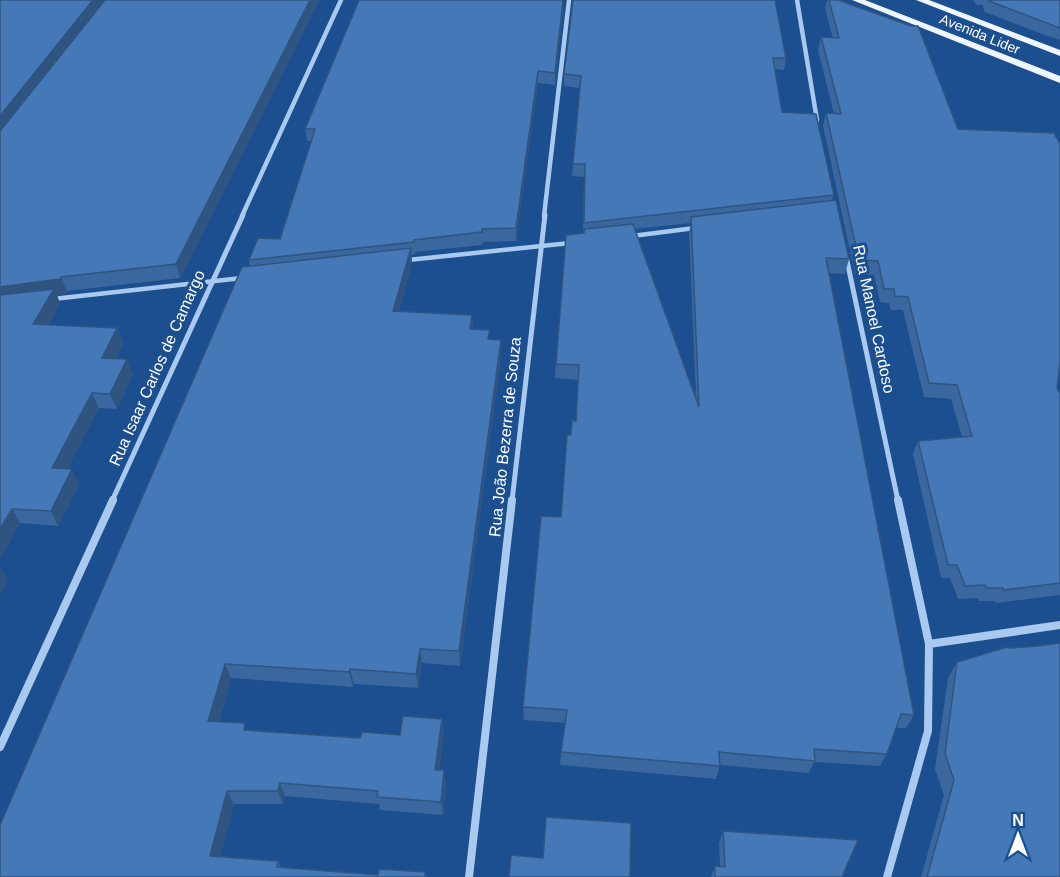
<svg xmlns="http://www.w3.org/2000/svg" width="1060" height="877" viewBox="0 0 1060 877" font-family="Helvetica,sans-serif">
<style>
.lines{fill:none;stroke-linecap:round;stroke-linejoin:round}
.service{stroke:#a9c9ee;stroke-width:4.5}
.minor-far2{stroke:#a9c9ee;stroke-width:4.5}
.minor-far1{stroke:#a9c9ee;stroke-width:5}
.minor{stroke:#a9c9ee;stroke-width:8}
.primary{fill:#f0f6ff;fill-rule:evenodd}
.wall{fill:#3a679d;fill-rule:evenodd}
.shaded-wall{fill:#305480}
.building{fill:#4478b7;stroke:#305480;stroke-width:1.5}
.labels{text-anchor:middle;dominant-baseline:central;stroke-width:6;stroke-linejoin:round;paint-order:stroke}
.far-street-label{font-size:14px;fill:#fff;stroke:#1b4f8f}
.street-label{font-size:16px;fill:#fff;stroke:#1b4f8f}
</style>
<rect width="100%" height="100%" fill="#1b4f8f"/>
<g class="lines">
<!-- service -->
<path class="service" d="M 632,236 L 695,228
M 408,260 L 570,243
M 53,299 L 242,278"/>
<!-- minor-far2 -->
<path class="minor-far2" d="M 797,0 L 817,120
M 242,216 L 341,0
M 544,216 L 569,0"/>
<!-- minor-far1 -->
<path class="minor-far1" d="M 846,256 L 898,501
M 112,501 L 243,215
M 512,501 L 545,215"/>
<!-- minor -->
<path class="minor" d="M 929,644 L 1060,625
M 0,747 L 113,500
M 469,877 L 512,500
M 887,877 L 928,731 L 929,644 L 898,500"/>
<!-- primary -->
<path class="primary" d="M 852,0 L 865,0 L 1060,76 L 1060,83 Z
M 916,0 L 929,0 L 1060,50 L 1060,56 Z"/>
</g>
<!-- wall -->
<path class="wall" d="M 0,0 L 319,0 L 180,278 L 67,291 L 66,294 L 57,295 L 60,304 L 48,325 L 117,328 L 123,343 L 115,359 L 133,374 L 117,409 L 99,408 L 67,469 L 79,484 L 58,526 L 20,523 L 0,559 Z
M 573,0 L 786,58 L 784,70 L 775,69 L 782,112 L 834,195 L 832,200 L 849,259 L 845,274 L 829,273 L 914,715 L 906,728 L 896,728 L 887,754 L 880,766 L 814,762 L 809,773 L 720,765 L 716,779 L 560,765 L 561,752 L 565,723 L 524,720 L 523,707 L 561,517 L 571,435 L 576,421 L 578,380 L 555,378 L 556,364 L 583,233 L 584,177 L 572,176 L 580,88 L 564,86 L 564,74 ZM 691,223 L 689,232 L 696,397 L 635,229 Z
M 827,0 L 838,0 L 958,129 L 1060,144 L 1060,372 L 1059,371 L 1057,388 L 1060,394 L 1060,595 L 996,603 L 995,601 L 979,601 L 977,598 L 958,599 L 950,578 L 941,578 L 913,454 L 918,441 L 962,437 L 951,399 L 924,397 L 903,310 L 891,310 L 889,303 L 880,302 L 874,275 L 855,274 L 823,126 L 826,113 L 834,114 L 818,50 L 821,37 L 833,38 L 825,9 Z
M 973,0 L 1060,0 L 1060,40 L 1047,36 L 985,12 L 982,5 L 976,5 Z
M 563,9 L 555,85 L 538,83 L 516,241 L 483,242 L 482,245 L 415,252 L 415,254 L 411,255 L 412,264 L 399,311 L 472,315 L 473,329 L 490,339 L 501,340 L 501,356 L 460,666 L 422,663 L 418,688 L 354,684 L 353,687 L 231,678 L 219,722 L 248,730 L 360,738 L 400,735 L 442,719 L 444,733 L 439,770 L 446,784 L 443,815 L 380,810 L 379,804 L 285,796 L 283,804 L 234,804 L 220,856 L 278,861 L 281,868 L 378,875 L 425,872 L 427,877 L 0,877 L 250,266 L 249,260 L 280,239 L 311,141 L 307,141 L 305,129 Z
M 1038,646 L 1060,877 L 921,877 L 944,795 L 935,769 L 948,678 L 957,662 L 1009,648 Z
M 723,831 L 842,877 L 711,877 L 715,866 L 720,866 L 719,843 Z"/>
<!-- shaded-wall -->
<path class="shaded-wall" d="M 93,0 L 107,0 L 0,138 L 0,116 Z
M 310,0 L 319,0 L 180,278 L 176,264 Z
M 564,0 L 563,9 L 555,85 L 555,73 Z
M 538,71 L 538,83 L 516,241 L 516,228 Z
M 411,248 L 412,264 L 395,326 L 393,311 Z
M 61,277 L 67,291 L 66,294 L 57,295 L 60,304 L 40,339 L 0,303 L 0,287 Z
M 472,315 L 473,331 L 470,329 Z
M 117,328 L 123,343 L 108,373 L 102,358 Z
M 501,340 L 501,356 L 460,666 L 459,651 Z
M 127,359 L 133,374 L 117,409 L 110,394 Z
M 92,393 L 99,408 L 60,483 L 52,468 Z
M 72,469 L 79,484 L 58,526 L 51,511 Z
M 12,509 L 20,523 L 0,559 L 0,529 Z
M 0,567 L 8,579 L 0,596 Z
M 420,649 L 422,663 L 418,688 L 416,674 Z
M 225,664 L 231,678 L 215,735 L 208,721 Z
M 350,669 L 354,684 L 353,687 L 349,672 Z
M 442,719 L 444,733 L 437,783 L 435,770 Z
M 444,770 L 446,784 L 443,815 L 441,802 Z
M 280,783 L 285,796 L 283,804 L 278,791 Z
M 227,791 L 234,804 L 217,868 L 210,856 Z"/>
<!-- building -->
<path class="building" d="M 0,0 L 93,0 L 0,116 Z
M 105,0 L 310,0 L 176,264 L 61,277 L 60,279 L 0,287 L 0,131 Z
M 359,0 L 563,0 L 555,73 L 538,71 L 516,228 L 482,229 L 482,232 L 414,240 L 414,242 L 249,260 L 258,238 L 280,239 L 315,129 L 305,129 Z
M 573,0 L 775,0 L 786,58 L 773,58 L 782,112 L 816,114 L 834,195 L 584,223 L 585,164 L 573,164 L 581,76 L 564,74 Z
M 829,0 L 838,0 L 911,26 L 918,26 L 958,129 L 1054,133 L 1060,144 L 1060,363 L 1057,388 L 1060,394 L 1060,583 L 1003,590 L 1003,588 L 986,588 L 985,585 L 965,586 L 957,565 L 948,565 L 918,441 L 972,436 L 957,385 L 929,383 L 908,297 L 895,296 L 894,289 L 884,289 L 878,261 L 859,260 L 826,113 L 841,114 L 821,37 L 839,38 Z
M 988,0 L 1060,0 L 1060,28 L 989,1 Z
M 836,200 L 849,259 L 826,258 L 914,715 L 901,714 L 887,754 L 814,749 L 815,761 L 719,752 L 720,766 L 561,752 L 567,710 L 523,707 L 541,516 L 561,517 L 567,435 L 571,435 L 572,420 L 576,421 L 579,365 L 556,364 L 566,235 L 584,233 L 584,229 L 633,224 L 699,407 L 691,217 Z
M 411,248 L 393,311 L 472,315 L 470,329 L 490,330 L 488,339 L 501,340 L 459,651 L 420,649 L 416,674 L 350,669 L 349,672 L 225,664 L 208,721 L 245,723 L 244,730 L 360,738 L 362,732 L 400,735 L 403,716 L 442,719 L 435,770 L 444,770 L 441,802 L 377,797 L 378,791 L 280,783 L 278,791 L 227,791 L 210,856 L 278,861 L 277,867 L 378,875 L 379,869 L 425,872 L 425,877 L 0,877 L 0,825 L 242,267 Z
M 54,289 L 33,324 L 117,328 L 102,358 L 127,359 L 110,394 L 92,393 L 52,468 L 72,469 L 51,511 L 12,509 L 0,529 L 0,295 Z
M 1060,643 L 1060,877 L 927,877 L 954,780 L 945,754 L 957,662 L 1007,647 L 1009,648 L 1038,646 Z
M 546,817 L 631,823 L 630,877 L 509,877 L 511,855 L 543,858 Z
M 723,831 L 858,840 L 842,877 L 715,877 L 715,866 L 725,867 Z"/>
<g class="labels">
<!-- far-street labels -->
<g class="far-street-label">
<text transform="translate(980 34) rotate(22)">Avenida Lider</text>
</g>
<!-- street labels -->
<g class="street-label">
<text transform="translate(874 319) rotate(78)">Rua Manoel Cardoso</text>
<text transform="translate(157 368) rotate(-66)">Rua Isaar Carlos de Camargo</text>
<text transform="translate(505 437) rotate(-84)">Rua João Bezerra de Souza</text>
</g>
</g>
<!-- north arrow -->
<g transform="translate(1018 835)" stroke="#1b4f8f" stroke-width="4.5" paint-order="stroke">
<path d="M0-4.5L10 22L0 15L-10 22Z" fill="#ffffff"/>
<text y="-9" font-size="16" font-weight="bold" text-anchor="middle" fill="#ffffff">N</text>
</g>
</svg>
